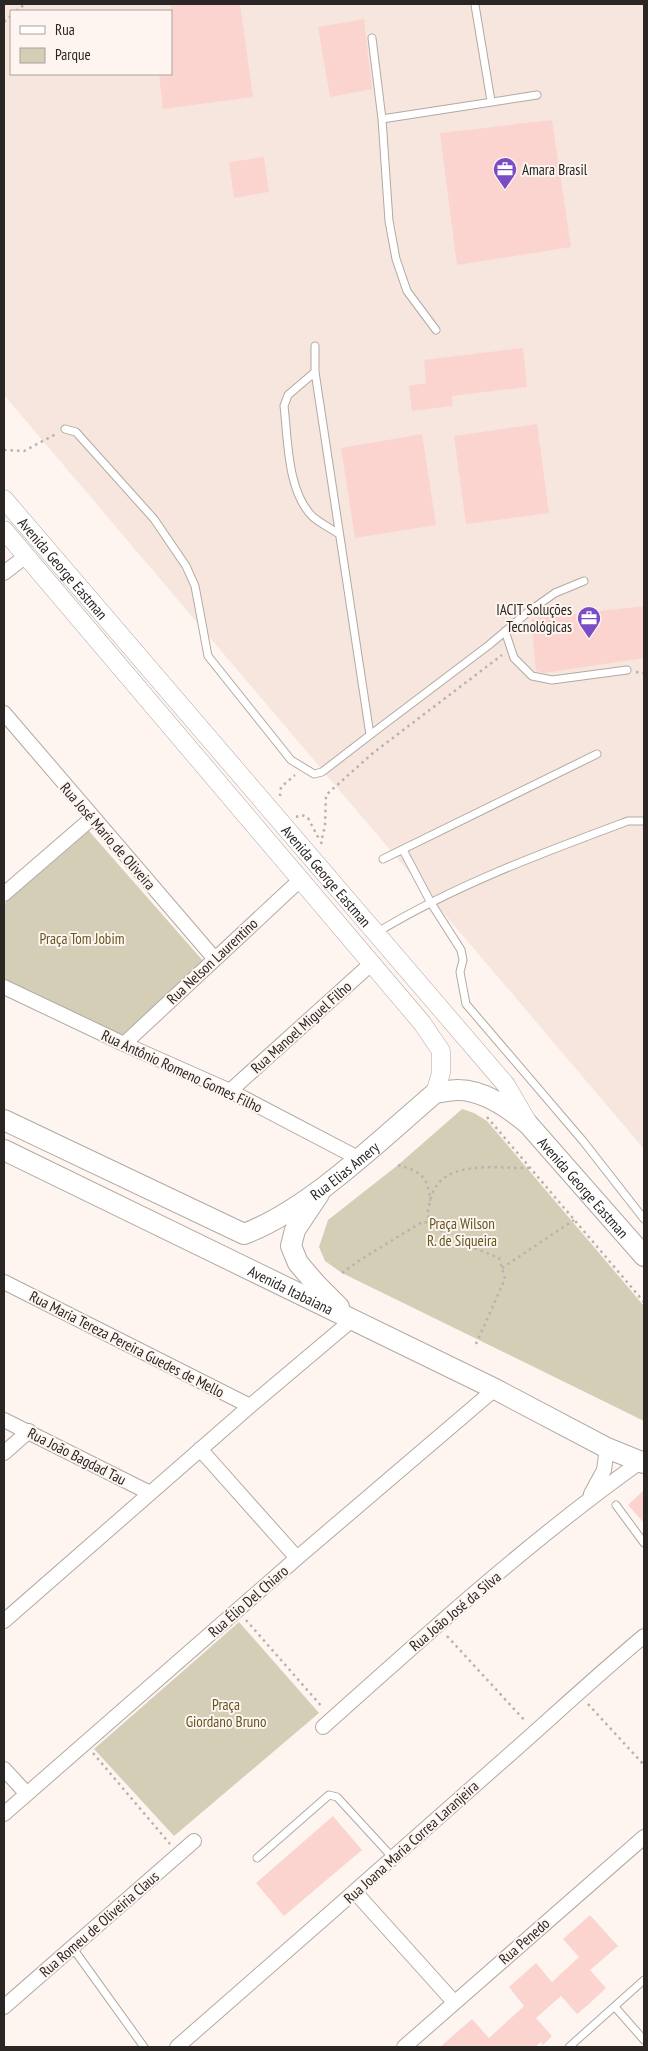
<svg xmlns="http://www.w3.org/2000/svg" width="648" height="2051" viewBox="0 0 648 2051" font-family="'PT Sans Narrow',sans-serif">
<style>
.built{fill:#f6e6dd;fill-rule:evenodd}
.green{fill:#d5ceb6}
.building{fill:#fcd4cf}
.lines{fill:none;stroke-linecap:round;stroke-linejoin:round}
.service-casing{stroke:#b1a9a4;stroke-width:9}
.minor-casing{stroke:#b1a9a4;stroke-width:16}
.tertiary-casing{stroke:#b1a9a4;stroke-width:19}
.secondary-casing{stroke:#b1a9a4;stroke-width:22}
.path{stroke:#b9b2ae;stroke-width:2.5;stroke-dasharray:2.5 4;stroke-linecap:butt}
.service{stroke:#fff;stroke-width:7}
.minor{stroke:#fff;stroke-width:14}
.tertiary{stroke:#fff;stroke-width:18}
.secondary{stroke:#fff;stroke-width:20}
.labels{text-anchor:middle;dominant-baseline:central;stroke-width:4;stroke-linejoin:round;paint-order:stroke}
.poi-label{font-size:15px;fill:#292624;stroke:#fef5f0;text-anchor:start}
.street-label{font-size:15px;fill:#292624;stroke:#fef5f0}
.park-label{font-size:15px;fill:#64561f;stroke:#fef5f0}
</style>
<rect width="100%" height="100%" fill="#fef5f0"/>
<!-- built -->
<path class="built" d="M 4,4 L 644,4 L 644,1149 L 4,395 ZM 11,11 L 171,11 L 171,74 L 11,74 Z"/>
<!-- green -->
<path class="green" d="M 89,831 L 204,962 L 118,1039 L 4,984 L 4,904 Z
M 462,1109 L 474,1113 L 487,1121 L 644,1306 L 644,1421 L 342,1273 L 325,1261 L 319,1247 L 328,1220 L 398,1165 Z
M 239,1622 L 319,1713 L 174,1836 L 94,1749 Z"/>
<!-- building -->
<path class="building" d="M 171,4 L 240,4 L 253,97 L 163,109 L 159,74 L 171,74 Z
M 364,19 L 372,89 L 330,97 L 318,27 Z
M 552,120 L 571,247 L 457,265 L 440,133 Z
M 264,157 L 269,192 L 234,198 L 229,162 Z
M 523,348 L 527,387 L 452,396 L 453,406 L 412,411 L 409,386 L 426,383 L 424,360 Z
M 537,424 L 549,513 L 466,524 L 454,436 Z
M 422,434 L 436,525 L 355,538 L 341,448 Z
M 644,606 L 644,658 L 544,673 L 536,671 L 531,619 Z
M 644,1490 L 644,1523 L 628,1505 Z
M 333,1816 L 362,1850 L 284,1916 L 256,1883 Z
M 590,1915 L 618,1946 L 590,1970 L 606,1988 L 589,2004 L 577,2014 L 561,1996 L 536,2018 L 552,2036 L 543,2045 L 541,2042 L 535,2047 L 440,2047 L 472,2019 L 489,2038 L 524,2006 L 509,1987 L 536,1963 L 552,1982 L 579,1957 L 563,1939 Z"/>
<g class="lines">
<!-- service casing -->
<g class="service-casing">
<path id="service" d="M 475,5 L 491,101
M 372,38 L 382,119 L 389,221 L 396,259 L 407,291 L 436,330
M 382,119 L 537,95
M 315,346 L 315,372 L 370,735 L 489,645 L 528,612 L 555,593 L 584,581
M 315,372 L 288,395 L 284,406 C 288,439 287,492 313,517 C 320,523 330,528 339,534
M 65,429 L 76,432 L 154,519 L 186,566 L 195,586 L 208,656 L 291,760 L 314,774 L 322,772 L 370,735
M 505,631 L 514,658 L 532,676 L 552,680 L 627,670
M 403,850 L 431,903 L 461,950 L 463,960 L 460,972 L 466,1004 L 583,1141 L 644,1219
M 383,859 L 597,754
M 376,933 C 455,885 542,853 628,821 L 644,821
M 616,1505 L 644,1543
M 257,1858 L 329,1795 L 337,1797 L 393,1858
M 72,1947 L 144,2047
M 615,2007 L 644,2040
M 569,2047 L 644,1980"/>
</g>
<!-- minor casing -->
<g class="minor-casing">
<path id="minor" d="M 4,573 L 26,556
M 4,713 L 214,958
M 4,894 L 92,818
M 4,987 L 124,1044 L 230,1091 L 358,1158
M 124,1044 L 301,879
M 230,1091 L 372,963
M 4,1282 L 250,1406
M 4,1420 L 150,1493
M 200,1449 L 297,1558
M 4,1453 L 29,1431
M 591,1494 L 604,1470 L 607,1448
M 4,1621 L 250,1406 L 352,1320
M 323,1727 C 426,1635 528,1542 640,1462
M 4,1769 L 27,1794
M 4,1814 L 297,1558 L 495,1389
M 355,1892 L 454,2002
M 4,2007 L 194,1841
M 177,2047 C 285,1953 393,1858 500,1763 C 548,1721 595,1677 644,1636
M 404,2047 L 644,1837"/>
</g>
<!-- tertiary casing -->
<g class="tertiary-casing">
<g id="tertiary">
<path id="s1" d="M 4,499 L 506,1085 L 527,1121"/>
<path d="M 4,530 L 422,1023 L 441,1051 L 441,1073 L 435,1093"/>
</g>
</g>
<!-- secondary casing -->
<g class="secondary-casing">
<g id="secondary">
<path id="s2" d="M 4,1120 L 244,1234 C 310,1209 380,1140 435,1093 C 442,1092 450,1090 458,1090 C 484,1090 509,1108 528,1124 L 644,1256"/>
<path id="s3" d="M 4,1150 L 495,1389 L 607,1448 L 644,1463"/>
<path d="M 319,1194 L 295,1230 L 291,1246 L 298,1263 L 316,1284 L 339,1307"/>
</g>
</g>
<!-- path -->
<path class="path" d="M 16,11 L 25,4
M 4,22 L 11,16
M 4,450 L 24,451 L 56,434
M 636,672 L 644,673
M 280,796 L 281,787 L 295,775
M 296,817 L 302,815 L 308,818 L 320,841
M 322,844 L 321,842 L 325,826 L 326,795 L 373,753 L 502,655
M 487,1117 L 644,1302
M 398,1165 C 421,1171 429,1178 430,1201
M 502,1268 L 574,1220
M 342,1273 L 360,1260 L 422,1222 L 434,1223
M 476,1344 L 505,1279 L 499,1258 L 447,1237 L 427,1215 C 429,1205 431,1193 437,1185 C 455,1160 505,1169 530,1168
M 246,1620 L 323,1708
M 447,1636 L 526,1722
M 588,1704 L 644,1765
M 93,1753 L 170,1844"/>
<!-- service -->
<use href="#service" class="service"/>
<!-- minor -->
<use href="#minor" class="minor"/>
<!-- tertiary -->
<use href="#tertiary" class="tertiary"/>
<!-- secondary -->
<use href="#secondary" class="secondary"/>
</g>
<!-- icons -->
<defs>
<g id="office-pin" transform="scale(1.25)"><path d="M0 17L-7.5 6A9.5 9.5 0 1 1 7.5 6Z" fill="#7a4dc5" stroke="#fef5f0"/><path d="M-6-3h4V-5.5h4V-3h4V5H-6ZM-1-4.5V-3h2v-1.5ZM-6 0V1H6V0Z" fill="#fff"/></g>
</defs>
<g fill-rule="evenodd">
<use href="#office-pin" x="505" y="169"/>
<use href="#office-pin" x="589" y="618"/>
</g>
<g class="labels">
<!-- poi labels -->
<g class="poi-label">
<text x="522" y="169">Amara Brasil</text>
<text x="572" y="609" text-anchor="end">IACIT Soluções<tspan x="572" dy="17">Tecnológicas</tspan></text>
</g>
<!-- street labels -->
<g class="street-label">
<text stroke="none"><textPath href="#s1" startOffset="91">Avenida George Eastman</textPath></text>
<text transform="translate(108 836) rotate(49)">Rua José Mario de Oliveira</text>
<text stroke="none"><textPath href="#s1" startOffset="496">Avenida George Eastman</textPath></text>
<text transform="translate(212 961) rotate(-43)">Rua Nelson Laurentino</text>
<text transform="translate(301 1027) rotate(-42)">Rua Manoel Miguel Filho</text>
<text transform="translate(182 1071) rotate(25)">Rua Antônio Romeno Gomes Filho</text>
<text stroke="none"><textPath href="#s2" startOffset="385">Rua Elias Amery</textPath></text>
<text stroke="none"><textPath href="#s2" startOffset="691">Avenida George Eastman</textPath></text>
<text stroke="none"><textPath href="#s3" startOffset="319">Avenida Itabaiana</textPath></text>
<text transform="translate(127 1344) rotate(27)">Rua Maria Tereza Pereira Guedes de Mello</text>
<text transform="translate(77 1456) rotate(27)">Rua João Bagdad Tau</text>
<text transform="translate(248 1601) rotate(-41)">Rua Élio Del Chiaro</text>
<text transform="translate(455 1611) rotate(-40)">Rua João José da Silva</text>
<text transform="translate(411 1842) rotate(-42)">Rua Joana Maria Correa Laranjeira</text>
<text transform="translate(99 1924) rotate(-41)">Rua Romeu de Oliveiria Claus</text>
<text transform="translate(524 1941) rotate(-41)">Rua Penedo</text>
</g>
<!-- park labels -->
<g class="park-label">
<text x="82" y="938">Praça Tom Jobim</text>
<text x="462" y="1223">Praça Wilson<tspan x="462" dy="17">R. de Siqueira</tspan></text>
<text x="226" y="1704">Praça<tspan x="226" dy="17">Giordano Bruno</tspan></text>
</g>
</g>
<!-- border -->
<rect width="648" height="2051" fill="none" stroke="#292624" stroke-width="10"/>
<!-- legend -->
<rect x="10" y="10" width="162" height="65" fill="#fef5f0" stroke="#a9a29e"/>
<rect x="20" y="26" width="25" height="8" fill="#ffffff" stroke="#a9a29e"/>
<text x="55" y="35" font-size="15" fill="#292624">Rua</text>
<rect x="20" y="48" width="25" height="15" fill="#d5ceb6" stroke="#a9a29e"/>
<text x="55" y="60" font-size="15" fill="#292624">Parque</text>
</svg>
